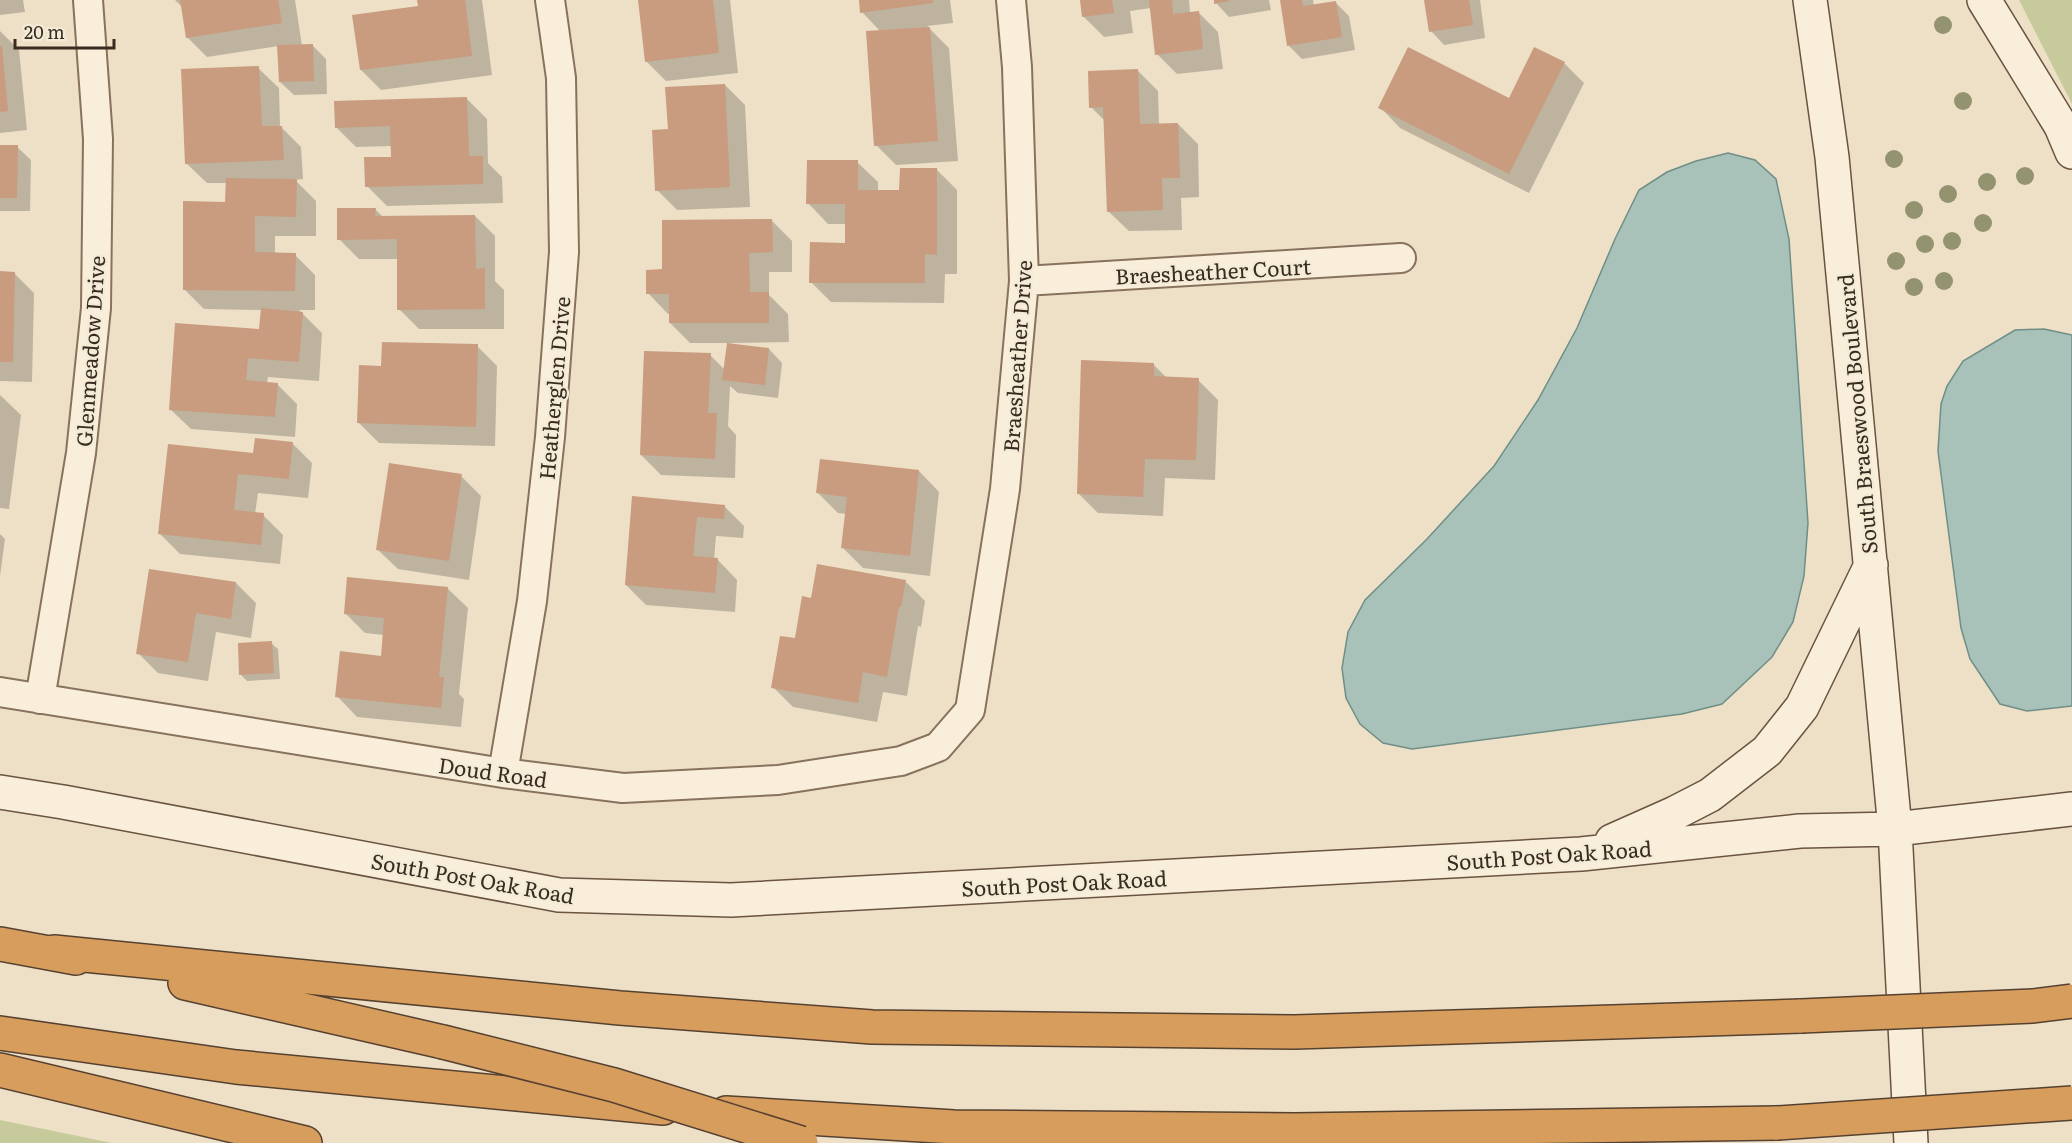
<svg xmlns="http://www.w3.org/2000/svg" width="2072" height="1143" viewBox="0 0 2072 1143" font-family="Literata,serif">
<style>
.green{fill:#c7cb9b}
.water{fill:#a8c1b9;stroke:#6f8f86;stroke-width:1.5}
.shadow{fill:#0003}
.building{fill:#c99b7f}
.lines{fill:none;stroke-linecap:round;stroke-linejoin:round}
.minor-casing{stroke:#88725d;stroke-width:32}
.secondary-casing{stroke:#6a5340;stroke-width:36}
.motorway-casing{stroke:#564131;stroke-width:36}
.minor{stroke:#f8eeda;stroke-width:28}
.secondary{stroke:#f8eeda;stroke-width:33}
.motorway{stroke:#d79d5d;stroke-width:33}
.motorway-bridge-casing{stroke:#564131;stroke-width:36;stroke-linecap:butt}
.motorway-bridge{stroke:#d79d5d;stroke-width:33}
.tree{fill:#949370}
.labels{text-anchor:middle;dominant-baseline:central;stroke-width:4.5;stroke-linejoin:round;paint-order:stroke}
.street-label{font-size:21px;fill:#392b20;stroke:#f4ebd7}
</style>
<rect width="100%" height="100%" fill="#ede0c7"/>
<!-- green -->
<path class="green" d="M 2019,0 L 2072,0 L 2072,104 Z
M 0,1120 L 112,1143 L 0,1143 Z"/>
<!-- water -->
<path class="water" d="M 1728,153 L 1755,160 L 1776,179 L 1789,239 L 1808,523 L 1804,576 L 1793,622 L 1772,657 L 1722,704 L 1682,714 L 1412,749 L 1383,743 L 1360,724 L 1346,698 L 1342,668 L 1348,632 L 1365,600 L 1427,539 L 1494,466 L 1538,400 L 1577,328 L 1615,239 L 1639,190 L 1667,172 L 1696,161 Z
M 2044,329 L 2072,335 L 2072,706 L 2027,711 L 2000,704 L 1970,659 L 1961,628 L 1938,451 L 1941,404 L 1947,386 L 1963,361 L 2015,330 Z"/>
<!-- shadow -->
<path class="shadow" d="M 0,0 L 23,0 L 25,12 L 0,15 Z
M 175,0 L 295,0 L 302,46 L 312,45 L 326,59 L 327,94 L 294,95 L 280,82 L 279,46 L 207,57 L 187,37 L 183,8 Z
M 419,0 L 482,0 L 492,75 L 381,90 L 361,70 L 420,7 Z
M 639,0 L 730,0 L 738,73 L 666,81 L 646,61 Z
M 860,0 L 950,0 L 953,23 L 927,26 L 949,48 L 958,161 L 896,165 L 876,145 L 881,32 L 862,12 Z
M 1082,0 L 1189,0 L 1190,13 L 1198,12 L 1218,32 L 1223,69 L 1177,74 L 1157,54 L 1151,8 L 1130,11 L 1133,33 L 1104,37 L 1084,17 Z
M 1215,0 L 1269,0 L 1271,10 L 1229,17 L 1216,3 Z
M 1281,0 L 1313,0 L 1314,6 L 1335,2 L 1349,16 L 1355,50 L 1302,59 L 1289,46 Z
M 1425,0 L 1480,0 L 1485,38 L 1444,45 L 1431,31 Z
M 0,31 L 19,50 L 27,130 L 0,133 Z
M 1564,63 L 1584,83 L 1529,193 L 1400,128 L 1380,107 L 1510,100 Z
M 258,68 L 279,88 L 280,126 L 301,147 L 303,179 L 295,180 L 316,201 L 316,236 L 275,236 L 275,254 L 295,255 L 315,275 L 315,310 L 299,310 L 322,333 L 319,381 L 268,377 L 267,383 L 277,384 L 297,404 L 295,437 L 191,429 L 170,409 L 261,331 L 262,310 L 204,309 L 184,289 L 227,203 L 227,183 L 207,183 L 186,163 Z
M 1138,71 L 1158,91 L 1159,125 L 1178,124 L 1198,144 L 1199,197 L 1181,198 L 1182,230 L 1129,231 L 1108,211 L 1105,121 L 1091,107 Z
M 725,85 L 745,105 L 750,207 L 677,210 L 657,190 Z
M 467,99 L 487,119 L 488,163 L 502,177 L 503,203 L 387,206 L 367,186 L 393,158 L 392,146 L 356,147 L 336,127 Z
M 0,146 L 17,147 L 31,160 L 30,211 L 0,211 Z
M 857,162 L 878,182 L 878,191 L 901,192 L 937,170 L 957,190 L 957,274 L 945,274 L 944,303 L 831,302 L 811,282 L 846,244 L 846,224 L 828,224 L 808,203 Z
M 375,209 L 383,217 L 475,216 L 495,236 L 495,281 L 504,290 L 504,329 L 419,329 L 399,309 L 398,259 L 359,259 L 339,239 Z
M 772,221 L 792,241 L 792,272 L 769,272 L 769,295 L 788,314 L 789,342 L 730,343 L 730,345 L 769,349 L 782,363 L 778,398 L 738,393 L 730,386 L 728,426 L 736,435 L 735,478 L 661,475 L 641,455 L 710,355 L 725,370 L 728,343 L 690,343 L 670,323 L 670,313 L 668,314 L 648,293 L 664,271 Z
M 0,273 L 14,273 L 34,293 L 32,382 L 0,381 Z
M 477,346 L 497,366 L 495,446 L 379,443 L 359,423 L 382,367 Z
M 1154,365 L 1167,378 L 1198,380 L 1218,400 L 1215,480 L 1165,478 L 1163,516 L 1098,513 L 1078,493 Z
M 0,395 L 21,415 L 9,509 L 0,508 Z
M 292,443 L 312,463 L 308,498 L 258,493 L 255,514 L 263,515 L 283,535 L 280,564 L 180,554 L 160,534 L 254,454 Z
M 919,471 L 939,492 L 930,576 L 863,568 L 843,548 L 847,514 L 838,513 L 818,493 Z
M 461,476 L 481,496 L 469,580 L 398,569 L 377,549 Z
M 633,498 L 724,506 L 744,526 L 743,538 L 716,536 L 714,559 L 717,559 L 737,580 L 735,612 L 646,605 L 626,585 Z
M 0,534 L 5,539 L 0,576 Z
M 905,581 L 925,601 L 921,627 L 918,626 L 907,696 L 883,692 L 877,722 L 793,707 L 773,687 L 812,599 Z
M 236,583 L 256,603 L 251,638 L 216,632 L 208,681 L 158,673 L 138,653 Z
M 447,588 L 468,608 L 459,694 L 464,699 L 461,727 L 357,717 L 337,696 L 382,657 L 384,635 L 365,633 L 345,613 Z
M 271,643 L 278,649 L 280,679 L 247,681 L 240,674 Z"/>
<!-- building -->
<path class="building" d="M 180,0 L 278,0 L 282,23 L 186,38 Z
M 417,0 L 465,0 L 472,56 L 360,70 L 352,15 L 418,6 Z
M 638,0 L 713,0 L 719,53 L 645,62 Z
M 859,0 L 933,0 L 933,3 L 860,13 Z
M 1080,0 L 1112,0 L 1114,13 L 1082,17 Z
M 1149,0 L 1172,0 L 1173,14 L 1199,11 L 1203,49 L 1155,55 Z
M 1214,0 L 1229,0 L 1229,1 L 1214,4 Z
M 1280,0 L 1302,0 L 1303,6 L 1336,1 L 1342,37 L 1287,46 Z
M 1424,0 L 1469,0 L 1473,25 L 1429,32 Z
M 930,27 L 938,141 L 874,146 L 866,31 Z
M 313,44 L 314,81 L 279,82 L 277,45 Z
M 0,46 L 2,46 L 8,111 L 0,112 Z
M 1408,47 L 1509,98 L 1534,47 L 1565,62 L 1509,174 L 1378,108 Z
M 259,66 L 262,126 L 282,126 L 284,160 L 185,164 L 181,69 Z
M 1138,69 L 1140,124 L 1178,123 L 1180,178 L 1162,178 L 1163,210 L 1107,212 L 1103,107 L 1089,108 L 1088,71 Z
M 725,84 L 730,187 L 655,191 L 652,130 L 668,129 L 665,87 Z
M 467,97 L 469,156 L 483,156 L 483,184 L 365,187 L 364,157 L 391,157 L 390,126 L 335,128 L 334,101 Z
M 0,145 L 18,145 L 17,198 L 0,198 Z
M 807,160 L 858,160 L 858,190 L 899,190 L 900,168 L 937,168 L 937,255 L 925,254 L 925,283 L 809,283 L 810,242 L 845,243 L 845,204 L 806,204 Z
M 226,178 L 297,179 L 296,217 L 255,216 L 255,252 L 296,253 L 295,291 L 183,290 L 183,201 L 225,202 Z
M 337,208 L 376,208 L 375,216 L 475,215 L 476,269 L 485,268 L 485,309 L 397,310 L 397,239 L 337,240 Z
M 772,219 L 773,252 L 749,253 L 750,292 L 769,292 L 769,323 L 669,323 L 669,294 L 646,294 L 646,270 L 662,269 L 662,220 Z
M 0,271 L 15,272 L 13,362 L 0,362 Z
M 261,308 L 303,312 L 299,362 L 248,358 L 246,380 L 278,383 L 275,417 L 169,410 L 175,323 L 259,329 Z
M 382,342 L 478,344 L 476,427 L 357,423 L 359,365 L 381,366 Z
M 727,343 L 769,348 L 765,385 L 722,380 Z
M 644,351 L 711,353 L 708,413 L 717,413 L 715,459 L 640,455 Z
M 1081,360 L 1154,363 L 1154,376 L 1199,378 L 1196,460 L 1145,459 L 1143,497 L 1077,494 Z
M 255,438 L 293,442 L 289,479 L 238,474 L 234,510 L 264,513 L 261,545 L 158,534 L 168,444 L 253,453 Z
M 820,459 L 919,470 L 910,556 L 841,548 L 847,497 L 816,493 Z
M 389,463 L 462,474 L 449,561 L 376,550 Z
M 632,496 L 725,505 L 724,519 L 697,517 L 693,556 L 718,558 L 715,593 L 625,585 Z
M 817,564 L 906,580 L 901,607 L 899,607 L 887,677 L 863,672 L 858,703 L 771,688 L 780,636 L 795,638 L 802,596 L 811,598 Z
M 149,569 L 236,582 L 231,619 L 196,613 L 188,662 L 136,654 Z
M 347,577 L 448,587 L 439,677 L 444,677 L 441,708 L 335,697 L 340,651 L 381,656 L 384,618 L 344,614 Z
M 272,641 L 274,673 L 239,675 L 238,643 Z"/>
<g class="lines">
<!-- minor casing -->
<g class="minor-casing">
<path id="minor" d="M 1024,281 L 1401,258
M 0,692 L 503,773 L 623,788 L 778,780 L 901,761 L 938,747 L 970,710 L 1005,489 L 1024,281 L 1017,67 L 1011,0
M 40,699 L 81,453 L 96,308 L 98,139 L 88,0
M 503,773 L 532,601 L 550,437 L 564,252 L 561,78 L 550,0"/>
</g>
<!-- secondary casing -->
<g class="secondary-casing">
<path id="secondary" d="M 1810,0 L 1832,157 L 1895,829 L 1911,1143
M 1984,0 L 2061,126 L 2072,152
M 0,792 L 63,802 L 559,895 L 731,900 L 1581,854 L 1800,831 L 1895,829 L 2072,809
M 1612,841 L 1675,813 L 1710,795 L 1767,751 L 1802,707 L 1871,565"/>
</g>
<!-- motorway casing -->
<g class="motorway-casing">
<path id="motorway" d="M 0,944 L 76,958
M 54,952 L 620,1008 L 872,1027 L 1295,1032 L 1801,1016
M 185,983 L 443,1042
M 0,1033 L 236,1067 L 663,1108
M 0,1070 L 305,1143
M 726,1113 L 954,1127 L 1294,1130 L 1777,1123"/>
</g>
<!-- minor -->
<use href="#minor" class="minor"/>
<!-- secondary -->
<use href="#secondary" class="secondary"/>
<!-- motorway -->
<use href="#motorway" class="motorway"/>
<!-- motorway-bridge casing -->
<g class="motorway-bridge-casing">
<path id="motorway-bridge" d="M 1801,1016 L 2033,1006 L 2072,1001
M 443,1042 L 614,1085 L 801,1143
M 1777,1123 L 2072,1103"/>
</g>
<!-- motorway-bridge -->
<use href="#motorway-bridge" class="motorway-bridge"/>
</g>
<!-- trees -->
<g class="tree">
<circle cx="1943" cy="25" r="9"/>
<circle cx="1963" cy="101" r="9"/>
<circle cx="1894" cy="159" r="9"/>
<circle cx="2025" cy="176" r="9"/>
<circle cx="1987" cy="182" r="9"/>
<circle cx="1948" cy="194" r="9"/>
<circle cx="1914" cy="210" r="9"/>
<circle cx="1983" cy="223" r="9"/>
<circle cx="1952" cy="241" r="9"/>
<circle cx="1925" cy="244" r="9"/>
<circle cx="1896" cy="261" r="9"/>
<circle cx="1944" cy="281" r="9"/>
<circle cx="1914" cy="287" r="9"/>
</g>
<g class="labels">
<!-- street labels -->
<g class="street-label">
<text transform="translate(1213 270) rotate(-3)">Braesheather Court</text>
<text transform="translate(89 351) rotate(-86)">Glenmeadow Drive</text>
<text transform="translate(1016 356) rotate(-86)">Braesheather Drive</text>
<text transform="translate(553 388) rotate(-85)">Heatherglen Drive</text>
<text transform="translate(1856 414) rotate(-95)">South Braeswood Boulevard</text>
<text transform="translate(493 771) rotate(8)">Doud Road</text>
<text transform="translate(1549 854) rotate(-4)">South Post Oak Road</text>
<text transform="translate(473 877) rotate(10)">South Post Oak Road</text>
<text transform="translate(1064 882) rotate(-3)">South Post Oak Road</text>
</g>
</g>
<!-- scale -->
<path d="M15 39v9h99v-9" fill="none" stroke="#392b20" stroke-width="3"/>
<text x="24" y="39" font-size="18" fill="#392b20" stroke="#f4ebd7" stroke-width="4.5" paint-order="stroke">20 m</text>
</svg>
